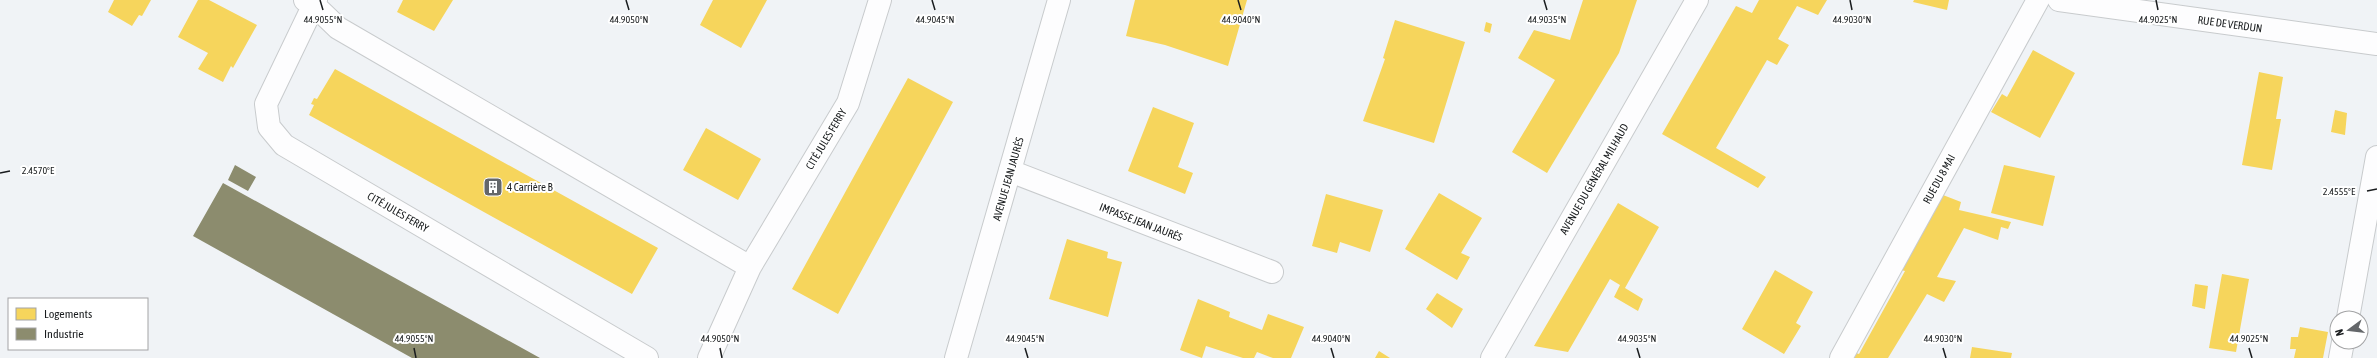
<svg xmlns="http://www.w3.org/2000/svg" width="2377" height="358" viewBox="0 0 2377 358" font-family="'Asap Condensed',sans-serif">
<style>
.homes{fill:#f6d55c}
.industry{fill:#8c8c6e}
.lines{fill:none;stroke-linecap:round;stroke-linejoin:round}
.minor-casing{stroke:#c8cbcd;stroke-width:24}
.tertiary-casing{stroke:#c8cbcd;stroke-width:24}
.secondary-casing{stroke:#c8cbcd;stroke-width:24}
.minor{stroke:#fdfdfe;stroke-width:22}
.tertiary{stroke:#fdfdfe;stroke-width:22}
.secondary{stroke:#fdfdfe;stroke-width:22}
.ticks{fill:none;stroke:#191c1e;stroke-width:1.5}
.labels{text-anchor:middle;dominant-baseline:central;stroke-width:4;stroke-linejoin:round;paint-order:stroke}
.street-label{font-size:11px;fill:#191c1e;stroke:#fff}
.poi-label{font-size:11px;fill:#191c1e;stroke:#fff;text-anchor:start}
.ticks-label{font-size:10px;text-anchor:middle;fill:#191c1e;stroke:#fff;stroke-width:4;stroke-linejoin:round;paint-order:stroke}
</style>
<rect width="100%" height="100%" fill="#f0f3f6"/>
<!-- homes -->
<path class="homes" d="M 114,0 L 151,0 L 142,16 L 139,15 L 132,26 L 108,12 Z
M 198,0 L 209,0 L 257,25 L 233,68 L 231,66 L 223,82 L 198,69 L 208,53 L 178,37 Z
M 403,0 L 453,0 L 434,31 L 397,12 Z
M 713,0 L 767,0 L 741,48 L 700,25 Z
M 1135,0 L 1247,0 L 1228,66 L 1165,45 L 1126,36 Z
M 1583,0 L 1637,0 L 1619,53 L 1547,173 L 1512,152 L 1555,80 L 1518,58 L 1534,30 L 1570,40 Z
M 1759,0 L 1827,0 L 1818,15 L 1797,6 L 1778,39 L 1789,45 L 1777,65 L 1767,60 L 1716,148 L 1766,177 L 1758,188 L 1662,134 L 1736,6 L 1752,13 Z
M 1914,0 L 1949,0 L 1947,10 L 1913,2 Z
M 1395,20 L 1465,42 L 1434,143 L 1363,121 L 1385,59 L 1383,58 Z
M 1486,22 L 1492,24 L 1490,33 L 1484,31 Z
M 2033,50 L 2075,73 L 2040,138 L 1991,112 L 2002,94 L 2007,97 Z
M 335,69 L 658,248 L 632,294 L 309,115 L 314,105 L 311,104 L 314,98 L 317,99 Z
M 2259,72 L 2283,77 L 2276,119 L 2281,119 L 2272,170 L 2242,165 Z
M 908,78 L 953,102 L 838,314 L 792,289 Z
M 1153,107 L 1194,123 L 1178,167 L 1193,173 L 1185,194 L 1128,171 Z
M 2335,110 L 2347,113 L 2345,135 L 2331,132 Z
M 706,128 L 761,159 L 738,200 L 683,170 Z
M 2004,165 L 2055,176 L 2043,226 L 1991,213 Z
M 1439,193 L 1482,218 L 1461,253 L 1470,257 L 1457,280 L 1405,249 Z
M 1326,194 L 1383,210 L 1370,252 L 1340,242 L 1337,253 L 1312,246 Z
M 1943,195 L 1961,202 L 1959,210 L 2011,222 L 2008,229 L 2001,227 L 1998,240 L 1964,228 L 1937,277 L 1956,281 L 1944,302 L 1927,294 L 1888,358 L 1853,358 L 1856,353 L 1859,354 L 1905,271 L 1901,270 Z
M 1618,203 L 1659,227 L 1625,288 L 1643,299 L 1638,311 L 1614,297 L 1620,285 L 1610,279 L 1568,352 L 1534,346 Z
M 1067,239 L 1108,252 L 1107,258 L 1122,262 L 1108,317 L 1049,299 Z
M 1775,270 L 1813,292 L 1796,323 L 1801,326 L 1784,354 L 1742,329 Z
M 2222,274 L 2249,279 L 2236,352 L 2209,348 Z
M 2195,284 L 2208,286 L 2205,309 L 2192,306 Z
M 1437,293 L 1463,309 L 1452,328 L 1426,309 Z
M 1198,299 L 1230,312 L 1229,317 L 1262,330 L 1268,314 L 1304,327 L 1291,358 L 1273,358 L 1257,352 L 1254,358 L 1243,358 L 1206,346 L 1202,358 L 1180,350 Z
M 2300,327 L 2328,332 L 2323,358 L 2294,358 L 2296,349 L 2290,349 L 2291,337 L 2298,337 Z
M 1972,347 L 2012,353 L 2011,358 L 1970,358 Z
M 1379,351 L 1390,358 L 1375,358 Z"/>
<!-- industry -->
<path class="industry" d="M 235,165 L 256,177 L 248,191 L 228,180 Z
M 223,183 L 540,358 L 412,358 L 193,236 Z"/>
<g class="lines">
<!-- minor casing -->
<g class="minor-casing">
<path id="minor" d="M 305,0 L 313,4 L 338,28 L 750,267 L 709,358
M 316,0 L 266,104 L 269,127 L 284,145 L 647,358
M 2059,0 L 2377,44
M 1010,171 L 1272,272
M 750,267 L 848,103 L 880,0
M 2348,318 L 2377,157
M 1841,358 L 2038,0
M 2340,358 L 2343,342"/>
</g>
<!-- tertiary casing -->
<g class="tertiary-casing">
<path id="tertiary" d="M 956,358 L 1059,0"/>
</g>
<!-- secondary casing -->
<g class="secondary-casing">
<path id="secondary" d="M 1492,358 L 1697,0"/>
</g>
<!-- minor -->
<use href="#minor" class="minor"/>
<!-- tertiary -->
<use href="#tertiary" class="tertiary"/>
<!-- secondary -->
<use href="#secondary" class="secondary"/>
</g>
<!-- ticks -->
<path class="ticks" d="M 320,0 L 323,10M 626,0 L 629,10M 932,0 L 935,10M 1238,0 L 1241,10M 1544,0 L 1547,10M 1850,0 L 1852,10M 2156,0 L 2158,10M 0,173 L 10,171M 2367,191 L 2377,189M 414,348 L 416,358M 720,348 L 722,358M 1025,348 L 1028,358M 1331,348 L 1334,358M 1637,348 L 1640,358M 1943,348 L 1946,358M 2249,348 L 2252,358"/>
<!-- icons -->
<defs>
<g id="building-square" transform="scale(1)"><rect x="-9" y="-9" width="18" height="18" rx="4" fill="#64676a" stroke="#fff"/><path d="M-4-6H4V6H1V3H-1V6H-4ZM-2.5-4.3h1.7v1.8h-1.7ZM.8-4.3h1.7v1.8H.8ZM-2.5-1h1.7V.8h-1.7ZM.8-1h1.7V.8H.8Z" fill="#fff"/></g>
</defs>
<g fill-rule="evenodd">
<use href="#building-square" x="493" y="187"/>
</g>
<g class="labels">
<!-- street labels -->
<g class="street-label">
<text transform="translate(2230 24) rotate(8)">RUE DE VERDUN</text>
<text transform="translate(826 139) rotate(-59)">CITÉ JULES FERRY</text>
<text transform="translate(1008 179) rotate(-74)">AVENUE JEAN JAURÈS</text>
<text transform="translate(1594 179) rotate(-60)">AVENUE DU GÉNÉRAL MILHAUD</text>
<text transform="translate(1939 179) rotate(-61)">RUE DU 8 MAI</text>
<text transform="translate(398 212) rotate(30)">CITÉ JULES FERRY</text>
<text transform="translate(1141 222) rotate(21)">IMPASSE JEAN JAURÈS</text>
</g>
<!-- poi labels -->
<g class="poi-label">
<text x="507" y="187">4 Carrière B</text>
</g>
</g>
<g class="ticks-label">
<text x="935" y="23">44.9045°N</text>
<text x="323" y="23">44.9055°N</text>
<text x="629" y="23">44.9050°N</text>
<text x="1241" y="23">44.9040°N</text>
<text x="1547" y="23">44.9035°N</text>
<text x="1852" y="23">44.9030°N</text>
<text x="2158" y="23">44.9025°N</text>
<text x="38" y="174">2.4570°E</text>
<text x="2339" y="195">2.4555°E</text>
<text x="414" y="342">44.9055°N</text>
<text x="720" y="342">44.9050°N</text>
<text x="1025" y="342">44.9045°N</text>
<text x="1331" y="342">44.9040°N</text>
<text x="1637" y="342">44.9035°N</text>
<text x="1943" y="342">44.9030°N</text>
<text x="2249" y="342">44.9025°N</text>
</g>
<!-- legend -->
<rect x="8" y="298" width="140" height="52" fill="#ffffff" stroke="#a3a4a5"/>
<rect x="16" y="308" width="20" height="12" fill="#f6d55c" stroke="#a3a4a5"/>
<text x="44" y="318" font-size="12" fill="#191c1e">Logements</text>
<rect x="16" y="328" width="20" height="12" fill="#8c8c6e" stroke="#a3a4a5"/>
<text x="44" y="338" font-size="12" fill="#191c1e">Industrie</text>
<!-- north arrow -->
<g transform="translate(2349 330) rotate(255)"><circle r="19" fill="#ffffff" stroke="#a3a4a5"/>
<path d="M0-3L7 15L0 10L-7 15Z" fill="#64676a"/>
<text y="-6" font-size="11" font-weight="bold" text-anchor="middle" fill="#191c1e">N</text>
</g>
</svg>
